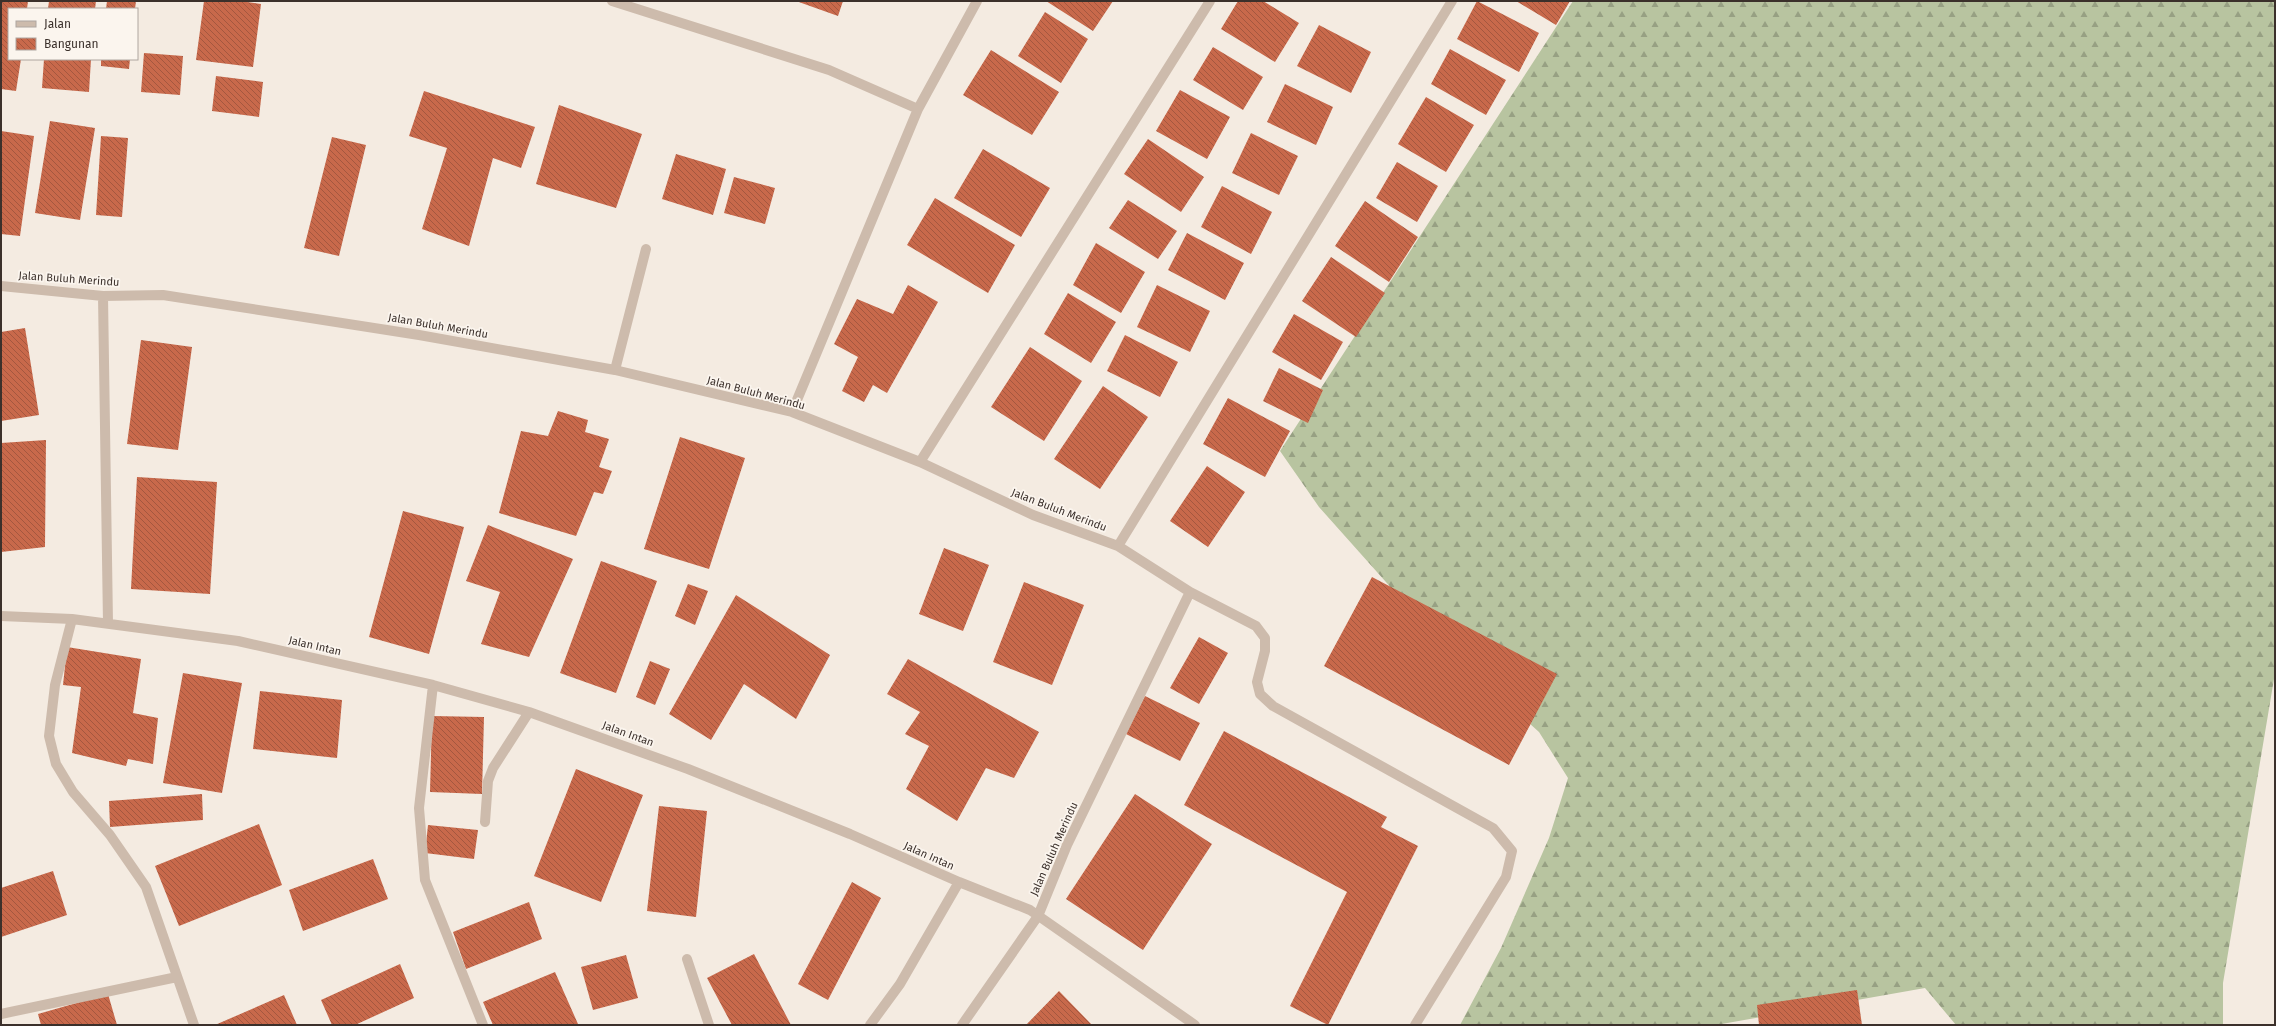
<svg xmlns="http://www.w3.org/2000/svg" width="2276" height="1026" viewBox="0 0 2276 1026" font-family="'Fira Sans',sans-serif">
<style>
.forest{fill:url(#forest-firs)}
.building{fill:url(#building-back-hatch)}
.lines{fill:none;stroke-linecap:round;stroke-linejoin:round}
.minor{stroke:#cdbbac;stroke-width:10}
.labels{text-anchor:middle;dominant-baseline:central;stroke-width:3.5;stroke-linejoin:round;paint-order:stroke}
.street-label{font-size:11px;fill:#3b302b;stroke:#fbf5ee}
</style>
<defs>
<pattern id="forest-firs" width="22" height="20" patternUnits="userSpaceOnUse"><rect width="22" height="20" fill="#b8c4a0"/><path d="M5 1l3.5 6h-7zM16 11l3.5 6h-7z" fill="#97a083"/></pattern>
<pattern id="building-back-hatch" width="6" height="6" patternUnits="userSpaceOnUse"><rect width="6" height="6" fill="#c8694b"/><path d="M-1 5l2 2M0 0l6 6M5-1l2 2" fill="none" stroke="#a4573f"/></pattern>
</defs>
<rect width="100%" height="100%" fill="#f4ebe1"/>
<!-- forest -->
<path class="forest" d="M 1573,1 L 2275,1 L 2275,673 L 2223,983 L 2223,1025 L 1956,1025 L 1925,988 L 1716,1025 L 1460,1025 L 1501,948 L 1549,838 L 1568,778 L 1539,732 L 1443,646 L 1319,507 L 1280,451 Z"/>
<!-- building -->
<path class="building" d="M 1,1 L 28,1 L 27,9 L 9,9 L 9,59 L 21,59 L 16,91 L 1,89 Z
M 49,1 L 96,1 L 95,9 L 48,9 Z
M 107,1 L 136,1 L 135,9 L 106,9 Z
M 204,1 L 240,1 L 261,4 L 253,67 L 196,60 Z
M 796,1 L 843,1 L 838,16 Z
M 1046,1 L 1113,1 L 1093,31 Z
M 1238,1 L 1263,1 L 1299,23 L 1275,62 L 1221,29 Z
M 1477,1 L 1539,33 L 1519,72 L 1457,39 Z
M 1516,1 L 1570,1 L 1556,25 Z
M 1045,12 L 1088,39 L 1061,83 L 1018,56 Z
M 1319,25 L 1371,52 L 1351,93 L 1297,66 Z
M 1213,47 L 1263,77 L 1243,110 L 1193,80 Z
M 1450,49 L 1506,80 L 1486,115 L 1431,84 Z
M 991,50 L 1059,92 L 1032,135 L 963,95 Z
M 144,53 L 183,56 L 180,95 L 141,92 Z
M 44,59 L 91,59 L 89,92 L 42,88 Z
M 101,59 L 130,59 L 129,69 L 101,66 Z
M 216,76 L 263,82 L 259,117 L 212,111 Z
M 1285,84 L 1333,107 L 1316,145 L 1267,122 Z
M 1180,90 L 1230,117 L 1207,159 L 1156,131 Z
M 424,91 L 535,127 L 521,168 L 493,158 L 469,246 L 422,229 L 447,148 L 409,136 Z
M 1426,97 L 1474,125 L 1446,172 L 1398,144 Z
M 559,105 L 642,134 L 616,208 L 536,184 Z
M 50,121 L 95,128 L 80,220 L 35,213 Z
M 1,131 L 34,136 L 20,236 L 1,234 Z
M 1251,133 L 1298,156 L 1279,195 L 1232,173 Z
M 101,136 L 128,138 L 122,217 L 96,215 Z
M 332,137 L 366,145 L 339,256 L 304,248 Z
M 1148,139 L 1204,177 L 1181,212 L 1124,174 Z
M 983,149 L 1050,188 L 1021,237 L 954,198 Z
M 676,154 L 726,169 L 713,215 L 662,199 Z
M 1397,162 L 1438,186 L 1417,222 L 1376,198 Z
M 734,177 L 775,188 L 765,224 L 724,213 Z
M 1222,186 L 1272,212 L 1251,254 L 1201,227 Z
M 935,198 L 1015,245 L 988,293 L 907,245 Z
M 1128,200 L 1177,231 L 1158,259 L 1109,228 Z
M 1365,201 L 1418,237 L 1389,282 L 1335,246 Z
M 1187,233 L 1244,263 L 1225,300 L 1168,270 Z
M 1096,243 L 1145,272 L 1121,313 L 1073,285 Z
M 1331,257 L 1385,293 L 1356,337 L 1302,301 Z
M 908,285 L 938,302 L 887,393 L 873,385 L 864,402 L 842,391 L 858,357 L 834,344 L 857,299 L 893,314 Z
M 1157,285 L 1210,311 L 1190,352 L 1137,327 Z
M 1068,293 L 1116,322 L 1091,363 L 1044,334 Z
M 1294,314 L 1343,342 L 1321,380 L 1272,352 Z
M 25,328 L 39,415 L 1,421 L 1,332 Z
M 1125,335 L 1178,362 L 1160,397 L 1107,371 Z
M 141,340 L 192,347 L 178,450 L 127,444 Z
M 1030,347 L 1082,381 L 1044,441 L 991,407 Z
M 1279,368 L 1323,390 L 1308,423 L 1263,401 Z
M 1103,386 L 1148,417 L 1100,489 L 1054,459 Z
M 1228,398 L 1290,431 L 1265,477 L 1203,444 Z
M 558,411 L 588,420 L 585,432 L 609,439 L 599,467 L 612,471 L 603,494 L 594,492 L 576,536 L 499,513 L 521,431 L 548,436 Z
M 680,437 L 745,458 L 709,569 L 644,549 Z
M 46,440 L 45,547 L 1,552 L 1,443 Z
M 1207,466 L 1245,492 L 1208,547 L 1170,521 Z
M 137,477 L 217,482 L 210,594 L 131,589 Z
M 403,511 L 464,527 L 429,654 L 369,637 Z
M 488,525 L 573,559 L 529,657 L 481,644 L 500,592 L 466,581 Z
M 944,548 L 989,565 L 963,631 L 919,614 Z
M 601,561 L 657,581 L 616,693 L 560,673 Z
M 1372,577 L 1557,674 L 1509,765 L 1324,666 Z
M 1024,582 L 1084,605 L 1052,685 L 993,662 Z
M 688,584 L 708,591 L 695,625 L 675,616 Z
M 736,595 L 830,655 L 796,719 L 744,684 L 711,740 L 669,714 Z
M 1199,637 L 1228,653 L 1199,704 L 1170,688 Z
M 67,647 L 141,659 L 133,713 L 158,718 L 153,764 L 128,759 L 126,766 L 72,753 L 81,687 L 63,685 Z
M 908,659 L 1039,732 L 1014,778 L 986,768 L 957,821 L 906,789 L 929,746 L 905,734 L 920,712 L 887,694 Z
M 650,661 L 670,669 L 655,705 L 636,697 Z
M 183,673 L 242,683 L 222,793 L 163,783 Z
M 260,691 L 342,700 L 337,758 L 253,749 Z
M 1145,696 L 1200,723 L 1180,761 L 1126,734 Z
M 432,716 L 484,717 L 482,794 L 430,792 Z
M 1224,731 L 1387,817 L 1381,827 L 1418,846 L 1328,1025 L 1290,1006 L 1347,892 L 1184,805 Z
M 576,769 L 643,795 L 601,902 L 534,876 Z
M 202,794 L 203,820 L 110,827 L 109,801 Z
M 1135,794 L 1212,844 L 1143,950 L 1066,899 Z
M 659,806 L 707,811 L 696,917 L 647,911 Z
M 259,824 L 282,885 L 179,926 L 155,866 Z
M 428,825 L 478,830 L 474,859 L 425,853 Z
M 373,859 L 388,899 L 303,931 L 289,890 Z
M 53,871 L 67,915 L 1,937 L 1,888 Z
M 852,882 L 881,898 L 828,1000 L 798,984 Z
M 529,902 L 542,939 L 466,969 L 453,932 Z
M 754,954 L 791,1025 L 732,1025 L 707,978 Z
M 626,955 L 638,998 L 593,1010 L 581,967 Z
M 400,964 L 414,998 L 355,1025 L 332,1025 L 321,1000 Z
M 555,972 L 578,1024 L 493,1025 L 483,1002 Z
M 1857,990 L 1862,1025 L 1759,1025 L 1757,1005 Z
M 1059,991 L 1092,1025 L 1026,1025 Z
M 108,994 L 117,1025 L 41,1025 L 38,1014 Z
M 284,995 L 297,1025 L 215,1025 Z"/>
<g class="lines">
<!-- minor -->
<path class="minor" d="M 612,1 L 829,70 L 918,109 L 792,412
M 918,109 L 977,1
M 1,286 L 103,296 L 163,295 L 419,335 L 615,370 L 792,412 L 920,462 L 1033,515 L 1118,546 L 1190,592 L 1256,626 L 1265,638 L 1265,651 L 1257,682 L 1260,694 L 1273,706 L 1493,828 L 1512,851 L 1506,877 L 1415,1025
M 103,296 L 108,623
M 615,370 L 646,249
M 920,462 L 1210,1
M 1118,546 L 1452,1
M 1,616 L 72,619 L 238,641 L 433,685 L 529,712 L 688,769 L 850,834 L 959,882 L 1030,910 L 1195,1025
M 72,619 L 55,685 L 49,736 L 56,764 L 73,792 L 110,835 L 146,887 L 194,1025
M 433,685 L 419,808 L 425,880 L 483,1025
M 485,822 L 488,781 L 493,768 L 529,712
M 687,959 L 709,1025
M 1,1014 L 177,977
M 870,1025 L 900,984 L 959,882
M 962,1025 L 1038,916 L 1067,845 L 1190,592"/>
</g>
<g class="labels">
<!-- street labels -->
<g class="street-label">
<text transform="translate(69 279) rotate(4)">Jalan Buluh Merindu</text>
<text transform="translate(438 326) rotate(10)">Jalan Buluh Merindu</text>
<text transform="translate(756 393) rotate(15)">Jalan Buluh Merindu</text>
<text transform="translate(1059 510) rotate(21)">Jalan Buluh Merindu</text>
<text transform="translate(315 646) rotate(13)">Jalan Intan</text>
<text transform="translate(628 734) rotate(20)">Jalan Intan</text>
<text transform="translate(1054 849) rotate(-66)">Jalan Buluh Merindu</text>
<text transform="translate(929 856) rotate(24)">Jalan Intan</text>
</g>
</g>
<!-- border -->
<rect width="2276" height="1026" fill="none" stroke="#3b302b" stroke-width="4"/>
<!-- legend -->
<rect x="8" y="8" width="130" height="52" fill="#fbf5ee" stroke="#aea6a0"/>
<rect x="16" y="21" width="20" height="6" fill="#cdbbac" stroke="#aea6a0"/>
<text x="44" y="28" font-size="12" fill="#3b302b">Jalan</text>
<rect x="16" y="38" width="20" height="12" fill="url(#building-back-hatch)" stroke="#aea6a0"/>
<text x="44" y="48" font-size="12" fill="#3b302b">Bangunan</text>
</svg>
